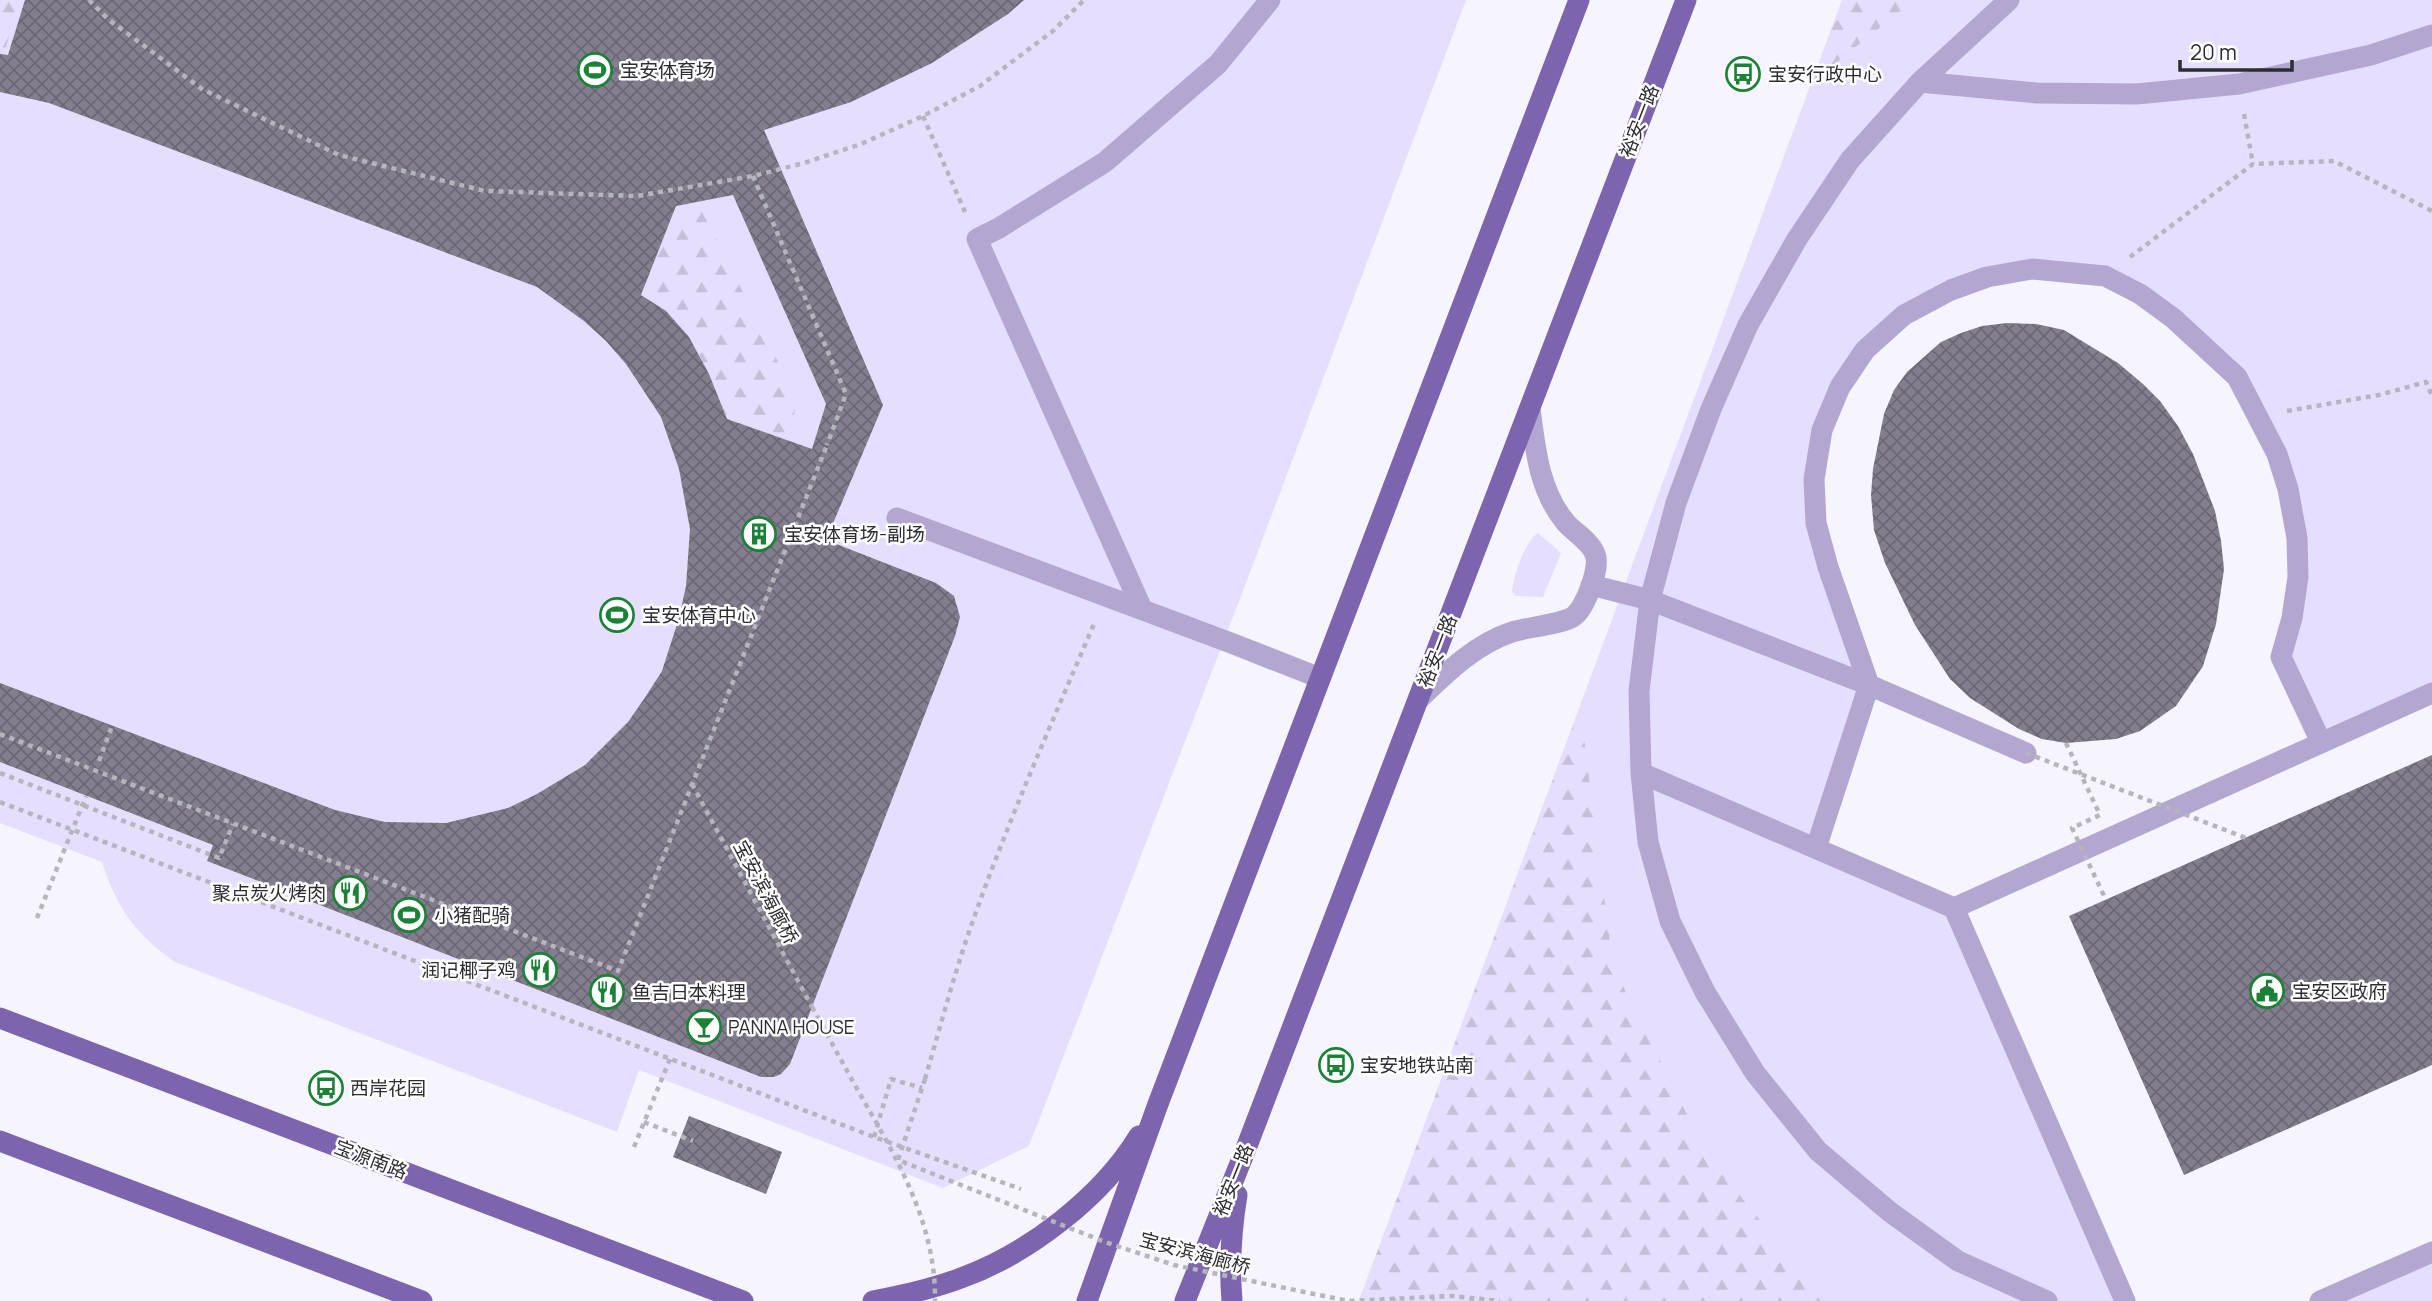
<svg xmlns="http://www.w3.org/2000/svg" width="2432" height="1301" viewBox="0 0 2432 1301" font-family="Manrope,'Noto Sans SC',sans-serif">
<style>
.green{fill:#e6defe}
.forest{fill:url(#forest-firs)}
.building{fill:url(#building-cross-hatch);fill-rule:evenodd}
.lines{fill:none;stroke-linecap:round;stroke-linejoin:round}
.path{stroke:#b6b5bd;stroke-width:4.5;stroke-dasharray:5 5;stroke-linecap:butt}
.minor{stroke:#b3a7d1;stroke-width:21}
.major{stroke:#7c64ae;stroke-width:21}
.path-bridge{stroke:#b6b5bd;stroke-width:4.5;stroke-dasharray:5 5;stroke-linecap:butt}
.labels{text-anchor:middle;dominant-baseline:central;stroke-width:5;stroke-linejoin:round;paint-order:stroke}
.poi-label{font-size:19px;fill:#2d2c32;stroke:#fff;text-anchor:start}
.street-label{font-size:19px;fill:#2d2c32;stroke:#fff}
</style>
<defs>
<pattern id="forest-firs" width="22" height="20" patternUnits="userSpaceOnUse" patternTransform="scale(1.75)"><rect width="22" height="20" fill="#e6defe"/><path d="M5 1l3.5 6h-7zM16 11l3.5 6h-7z" fill="#c6bfda"/></pattern>
<pattern id="building-cross-hatch" width="8" height="8" patternUnits="userSpaceOnUse" patternTransform="scale(1.75)"><rect width="8" height="8" fill="#827e8d"/><path d="M0 0l8 8M0 8l8-8" fill="none" stroke="#6b6774"/></pattern>
</defs>
<rect width="100%" height="100%" fill="#f6f4fe"/>
<!-- green -->
<path class="green" d="M 0,0 L 1466,0 L 1243,591 L 1029,1146 L 943,1188 L 639,1070 L 617,1132 L 175,962 C 135,934 117,908 102,862 L 0,823 Z
M 1842,0 L 2432,0 L 2432,693 L 2321,742 L 2281,657 L 2292,618 L 2288,489 L 2237,377 L 2105,276 L 1987,277 L 1865,350 L 1814,479 L 1869,685 L 1816,848 L 1954,908 L 2125,1301 L 1362,1301 L 1360,1298 Z
M 1538,533 L 1561,553 L 1543,597 L 1516,596 L 1512,592 C 1513,577 1525,541 1538,533 Z
M 2432,1252 L 2432,1301 L 2320,1301 Z"/>
<!-- forest -->
<path class="forest" d="M 0,0 L 20,0 L 5,50 L 0,50 Z
M 1842,0 L 1914,0 L 1812,82 Z
M 697,202 L 792,389 L 796,404 L 789,441 L 727,419 C 705,363 694,330 641,295 L 676,206 Z
M 1580,707 L 1613,966 L 1707,1155 L 1812,1284 L 1834,1301 L 1362,1301 L 1360,1298 Z"/>
<!-- building -->
<path class="building" d="M 25,0 L 1024,0 L 1008,14 L 932,63 L 851,102 L 764,130 L 883,405 L 826,540 L 936,583 L 954,596 L 960,617 L 955,636 L 790,1064 L 781,1074 L 774,1077 L 761,1077 L 207,861 L 213,845 L 0,762 L 0,683 L 335,810 L 385,822 L 446,823 L 508,808 L 537,794 L 585,765 L 628,722 L 646,696 L 662,671 L 679,618 L 686,586 L 690,529 L 679,469 L 661,417 L 626,364 L 606,341 L 584,321 L 537,287 L 49,103 L 0,92 L 0,54 L 8,55 ZM 733,195 L 826,404 L 812,449 L 727,419 L 709,374 L 689,337 L 666,311 L 641,295 L 676,206 Z
M 2007,323 L 2036,324 L 2064,330 L 2118,363 L 2143,384 L 2160,401 L 2178,426 L 2193,454 L 2215,511 L 2221,541 L 2224,569 L 2216,624 L 2203,666 L 2176,706 L 2140,731 L 2116,739 L 2066,743 L 2042,739 L 2019,729 L 1970,698 L 1950,679 L 1915,625 L 1885,563 L 1874,530 L 1871,495 L 1873,469 L 1884,414 L 1894,390 L 1907,372 L 1941,342 L 1961,333 L 1982,326 Z
M 2432,755 L 2432,1065 L 2184,1175 L 2069,916 Z
M 689,1116 L 782,1152 L 766,1194 L 673,1157 Z"/>
<g class="lines">
<!-- path -->
<path class="path" d="M 89,0 L 108,19 L 202,89 L 339,155 L 485,191 L 637,196 L 753,176 L 804,163 L 861,144 L 923,116 L 980,86 L 1053,31 L 1084,0
M 2244,114 L 2253,164
M 923,116 L 965,212
M 753,176 L 846,394 L 827,445
M 2130,257 L 2253,164 L 2334,161 L 2432,211
M 2287,411 L 2379,395 L 2426,382 L 2432,396
M 99,761 L 112,726
M 0,773 L 219,858 L 233,824
M 692,784 L 812,1007
M 0,802 L 874,1137 L 1021,1189
M 37,918 L 86,796
M 925,1079 C 939,1031 952,982 968,935 C 1004,830 1050,727 1094,624
M 644,1122 L 693,1141
M 874,1137 L 891,1079 L 922,1088
M 634,1147 L 670,1059"/>
<!-- minor -->
<path class="minor" d="M 2009,0 L 1920,82 L 1850,160 L 1797,239 L 1748,325 L 1711,409 L 1676,503 L 1650,600 L 1639,691 L 1641,773 L 1648,842 L 1670,921 L 1705,992 L 1755,1073 L 1818,1151 L 1890,1212 L 1958,1261 L 2047,1301
M 1920,82 L 2036,93 L 2137,94 L 2239,84 L 2371,55 L 2432,35
M 897,518 L 1231,643 L 1320,678
M 1591,585 L 1650,600 L 1869,685 L 2026,753
M 1142,609 L 977,239 L 999,228 L 1105,162 L 1218,64 L 1270,0
M 1418,700 C 1445,674 1475,644 1512,632 C 1528,627 1564,624 1574,616 C 1585,608 1601,567 1595,554 C 1590,541 1575,533 1566,523 C 1539,491 1535,448 1530,408
M 1641,773 L 1954,908 L 2432,693
M 1816,848 L 1869,685 L 1828,567 L 1816,523 L 1814,479 L 1822,430 L 1840,387 L 1865,350 L 1904,315 L 1951,290 L 1987,277 L 2032,269 L 2105,276 L 2140,294 L 2173,318 L 2237,377 L 2277,454 L 2288,489 L 2297,538 L 2298,577 L 2292,618 L 2281,657 L 2321,742
M 1954,908 L 2125,1301
M 2320,1301 L 2432,1252"/>
<!-- major -->
<path class="major" d="M 0,1018 L 743,1301
M 0,1141 L 422,1301
M 873,1301 C 903,1295 932,1289 961,1278 C 1028,1254 1102,1197 1139,1136
M 1087,1301 L 1158,1104 L 1579,0
M 1185,1301 L 1245,1151 L 1686,0
M 1232,1301 C 1229,1265 1231,1231 1237,1195"/>
<!-- path-bridge -->
<path class="path-bridge" d="M 0,734 L 618,971 L 827,445
M 2066,743 L 2100,815 L 2072,828 L 2106,900
M 2026,753 L 2246,838
M 812,1007 C 832,1043 851,1079 872,1115 C 905,1173 936,1232 935,1301
M 925,1079 L 898,1160 L 1105,1242 L 1174,1265 L 1348,1301 L 1452,1296 L 1500,1301"/>
</g>
<!-- icons -->
<defs>
<g id="stadium-ring" transform="scale(1.75)"><circle r="9.5" fill="#fff" stroke="#1a8136" stroke-width="1.5"/><path d="M0-5a6.5 5 0 1 0 0 10a6.5 5 0 1 0 0-10ZM-3.5-1.8h7v3.6h-7Z" fill="#1a8136"/></g>
<g id="bus-ring" transform="scale(1.75)"><circle r="9.5" fill="#fff" stroke="#1a8136" stroke-width="1.5"/><path d="M-5-6H5V4H4V6H2V4H-2V6H-4V4H-5ZM-3.5-4V0h7V-4ZM-3.5 1.2v1.5H-2V1.2ZM2 1.2v1.5H3.5V1.2Z" fill="#1a8136"/></g>
<g id="building-ring" transform="scale(1.75)"><circle r="9.5" fill="#fff" stroke="#1a8136" stroke-width="1.5"/><path d="M-4-6H4V6H1V3H-1V6H-4ZM-2.5-4.3h1.7v1.8h-1.7ZM.8-4.3h1.7v1.8H.8ZM-2.5-1h1.7V.8h-1.7ZM.8-1h1.7V.8H.8Z" fill="#1a8136"/></g>
<g id="restaurant-ring" transform="scale(1.75)"><circle r="9.5" fill="#fff" stroke="#1a8136" stroke-width="1.5"/><path d="M-5-6h1v4h1v-4h1v4h1v-4h1v5L-1.5 .5V6h-2V.5L-5-1ZM5-6V6H3V1.5H1.5Q1.5-4 5-6Z" fill="#1a8136"/></g>
<g id="civic-ring" transform="scale(1.75)"><circle r="9.5" fill="#fff" stroke="#1a8136" stroke-width="1.5"/><path d="M-.6-6.5H3V-4.5H.6V-3L4-1V1h2V6H-6V1h2V-1L-.6-3ZM-1.2 2.5V6h2.4V2.5Z" fill="#1a8136"/></g>
<g id="bar-ring" transform="scale(1.75)"><circle r="9.5" fill="#fff" stroke="#1a8136" stroke-width="1.5"/><path d="M-6-5H6L.8 .8V4.5H3.5V6h-7V4.5H-.8V.8Z" fill="#1a8136"/></g>
</defs>
<g fill-rule="evenodd">
<use href="#stadium-ring" x="595" y="70"/>
<use href="#bus-ring" x="1743" y="74"/>
<use href="#building-ring" x="759" y="534"/>
<use href="#stadium-ring" x="617" y="615"/>
<use href="#restaurant-ring" x="350" y="893"/>
<use href="#stadium-ring" x="409" y="915"/>
<use href="#restaurant-ring" x="540" y="970"/>
<use href="#civic-ring" x="2267" y="991"/>
<use href="#restaurant-ring" x="607" y="992"/>
<use href="#bar-ring" x="704" y="1027"/>
<use href="#bus-ring" x="1336" y="1065"/>
<use href="#bus-ring" x="326" y="1088"/>
</g>
<g class="labels">
<!-- poi labels -->
<g class="poi-label">
<text x="620" y="70">宝安体育场</text>
<text x="1768" y="74">宝安行政中心</text>
<text x="784" y="534">宝安体育场-副场</text>
<text x="642" y="615">宝安体育中心</text>
<text x="326" y="893" text-anchor="end">聚点炭火烤肉</text>
<text x="434" y="915">小猪配骑</text>
<text x="516" y="970" text-anchor="end">润记椰子鸡</text>
<text x="2292" y="991">宝安区政府</text>
<text x="632" y="992">鱼吉日本料理</text>
<text x="728" y="1027">PANNA HOUSE</text>
<text x="1360" y="1065">宝安地铁站南</text>
<text x="350" y="1088">西岸花园</text>
</g>
<!-- street labels -->
<g class="street-label">
<text transform="translate(1639 121) rotate(-69)">裕安一路</text>
<text transform="translate(1437 651) rotate(-69)">裕安一路</text>
<text transform="translate(766 892) rotate(62)">宝安滨海廊桥</text>
<text transform="translate(371 1159) rotate(21)">宝源南路</text>
<text transform="translate(1233 1180) rotate(-68)">裕安一路</text>
<text transform="translate(1195 1253) rotate(15)">宝安滨海廊桥</text>
</g>
</g>
<!-- scale -->
<path d="M2180 60v10h112v-10" fill="none" stroke="#2d2c32" stroke-width="3.5"/>
<text x="2190" y="60" font-size="21" fill="#2d2c32" stroke="#ffffff" stroke-width="5" paint-order="stroke">20 m</text>
</svg>
